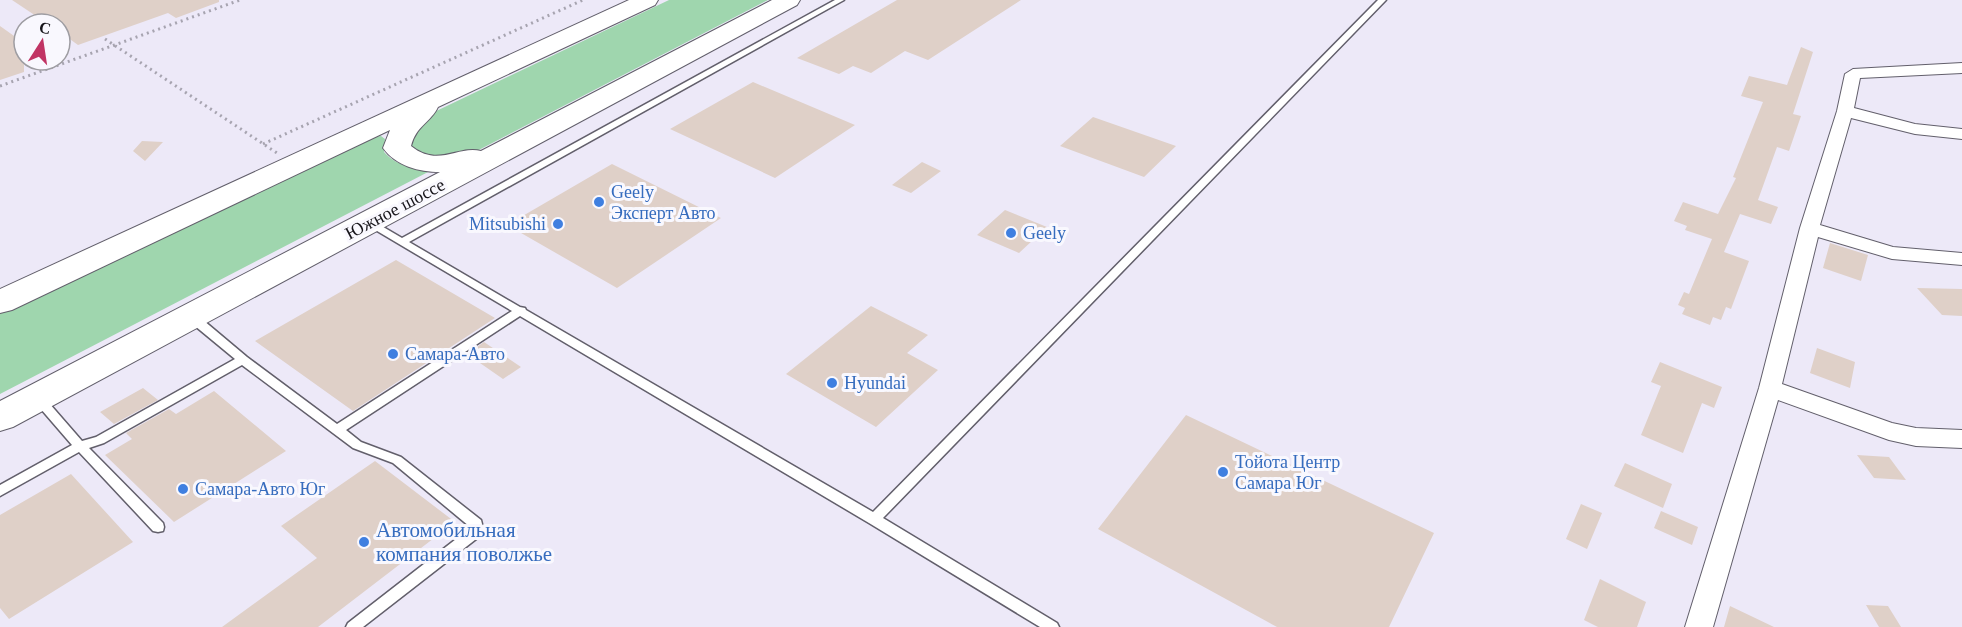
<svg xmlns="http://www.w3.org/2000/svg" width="1962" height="627" viewBox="0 0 1962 627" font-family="Georgia,serif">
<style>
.green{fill:#9fd6ae}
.building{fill:#dfd0c8}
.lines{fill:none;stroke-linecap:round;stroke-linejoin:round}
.lane-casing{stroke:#625f6b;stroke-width:3}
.street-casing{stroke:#625f6b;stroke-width:2}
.primary-casing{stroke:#625f6b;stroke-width:2}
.path{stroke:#a7a4b0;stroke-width:3;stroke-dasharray:2 4;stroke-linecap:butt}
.lane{fill:#fff;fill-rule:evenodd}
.street{fill:#fff;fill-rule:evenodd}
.primary{fill:#fff;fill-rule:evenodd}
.shop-dot{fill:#3f7fe0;stroke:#f9f8fe;stroke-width:2}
.labels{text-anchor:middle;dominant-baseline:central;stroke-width:6;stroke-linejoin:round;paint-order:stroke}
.shop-label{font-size:18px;fill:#366cbe;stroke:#f9f8fe;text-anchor:start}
.street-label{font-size:18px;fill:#161419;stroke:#f9f8fe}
.near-shop-label{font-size:21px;fill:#366cbe;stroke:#f9f8fe;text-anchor:start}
</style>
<rect width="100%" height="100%" fill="#ede9f8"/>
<!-- green -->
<path class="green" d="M 669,0 L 768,0 L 471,154 C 447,159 421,163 407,139 L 430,114 Z
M 381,136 L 385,139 L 384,152 C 397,166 412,168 430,171 L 0,394 L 0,312 L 372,137 Z"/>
<!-- building -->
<path class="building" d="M 12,0 L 219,0 L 219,2 L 176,18 L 168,13 L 78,45 L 60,32 L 60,24 L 48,24 Z
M 897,0 L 1021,0 L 928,60 L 905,51 L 871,73 L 853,66 L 839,74 L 797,58 Z
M 0,26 L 24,43 L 24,72 L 0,80 Z
M 1801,47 L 1813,52 L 1793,114 L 1801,116 L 1789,151 L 1777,147 L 1758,200 L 1778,207 L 1771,224 L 1740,214 L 1724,252 L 1749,261 L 1731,309 L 1726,307 L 1721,320 L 1713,317 L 1710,325 L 1682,314 L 1685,308 L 1678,305 L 1684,292 L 1689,294 L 1712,239 L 1685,230 L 1687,226 L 1674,221 L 1683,202 L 1718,214 L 1736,178 L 1733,177 L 1763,102 L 1741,96 L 1749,76 L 1787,85 Z
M 753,82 L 855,125 L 775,178 L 670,129 Z
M 1093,117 L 1176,146 L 1144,177 L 1060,146 Z
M 142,141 L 163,142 L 145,161 L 133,151 Z
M 922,162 L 941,171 L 911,193 L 892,185 Z
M 612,164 L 721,218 L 617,288 L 507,225 Z
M 1005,210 L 1047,227 L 1019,253 L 977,235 Z
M 1830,243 L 1868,255 L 1861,281 L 1823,268 Z
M 396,260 L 495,318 L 353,411 L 255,341 Z
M 1917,288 L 1962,289 L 1962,316 L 1942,315 Z
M 871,306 L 928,335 L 907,353 L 938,370 L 876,427 L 786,374 Z
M 484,342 L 521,367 L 503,379 L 467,354 Z
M 1817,348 L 1855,362 L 1850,388 L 1810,373 Z
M 1660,362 L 1722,387 L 1714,408 L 1702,403 L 1683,453 L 1641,435 L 1661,386 L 1651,382 Z
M 143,388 L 158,400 L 114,424 L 100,412 Z
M 214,391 L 286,451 L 174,522 L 105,455 L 132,439 L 126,433 L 169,409 L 176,414 Z
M 1186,415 L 1434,533 L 1389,627 L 1277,627 L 1098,529 Z
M 1857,455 L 1889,457 L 1906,480 L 1874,478 Z
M 375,461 L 455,522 L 318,627 L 222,627 L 317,558 L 281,526 Z
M 1625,463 L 1672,484 L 1663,508 L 1614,486 Z
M 71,474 L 133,542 L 9,619 L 0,608 L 0,515 Z
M 1581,504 L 1602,513 L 1587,549 L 1566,539 Z
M 1661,511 L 1698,527 L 1692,545 L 1654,528 Z
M 1600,579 L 1646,602 L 1637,627 L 1598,627 L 1584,620 Z
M 1866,605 L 1888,606 L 1901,627 L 1879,627 Z
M 1730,606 L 1774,627 L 1724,627 Z"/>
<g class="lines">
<!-- lane casing -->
<g class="lane-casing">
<path id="lane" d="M 835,0 L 844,0 L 409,242 L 520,307 L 525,308 L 526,310 L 873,512 L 1378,0 L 1386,0 L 883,518 L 1057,623 L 1059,627 L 1040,627 L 869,523 L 520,316 L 346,430 L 361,442 L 401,457 L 481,520 L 482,524 L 480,536 L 363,627 L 346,627 L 348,623 L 469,529 L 469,526 L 393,463 L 353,448 L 242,365 L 104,443 L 89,448 L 163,523 L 164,527 L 163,531 L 158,532 L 153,531 L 79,452 L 0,496 L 0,485 L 72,445 L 34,401 L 32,398 L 34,395 L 42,395 L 82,441 L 96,437 L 235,359 L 189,321 L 188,318 L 189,315 L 197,315 L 247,357 L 337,424 L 512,311 L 367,225 L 365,223 L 367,221 L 373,221 L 402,238 Z"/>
</g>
<!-- street casing -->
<g class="street-casing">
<path id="street" d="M 1962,63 L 1962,73 L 1860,78 L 1854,108 L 1915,124 L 1962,129 L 1962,139 L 1915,134 L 1851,118 L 1820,225 L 1893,247 L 1962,253 L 1962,265 L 1892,259 L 1818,237 L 1782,384 L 1892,423 L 1916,428 L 1962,430 L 1962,448 L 1916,446 L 1889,440 L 1778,400 L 1713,627 L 1685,627 L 1759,388 L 1800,228 L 1837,111 L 1845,74 L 1853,69 Z"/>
</g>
<!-- primary casing -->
<g class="primary-casing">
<path id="primary" d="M 629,0 L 658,0 L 655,5 L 438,107 C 431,122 416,126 411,146 C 438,168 458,145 481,151 L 772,0 L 800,0 L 797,5 L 13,427 L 0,431 L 0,401 L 440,172 C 419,172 396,166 383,148 L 390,130 L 12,310 L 0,313 L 0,289 Z"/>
</g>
<!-- path -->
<path class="path" d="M 105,39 L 277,153
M 0,86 L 240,0
M 263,144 L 583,0"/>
<!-- lane -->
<use href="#lane" class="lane"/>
<!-- street -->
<use href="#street" class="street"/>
<!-- primary -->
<use href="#primary" class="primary"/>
</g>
<!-- markers -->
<g class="shop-dot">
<circle cx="599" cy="202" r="6"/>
<circle cx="558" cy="224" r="6"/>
<circle cx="1011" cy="233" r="6"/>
<circle cx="393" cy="354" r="6"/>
<circle cx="832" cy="383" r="6"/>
<circle cx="1223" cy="472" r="6"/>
<circle cx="183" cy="489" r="6"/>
<circle cx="364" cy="542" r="6"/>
</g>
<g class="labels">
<!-- shop labels -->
<g class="shop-label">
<text x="611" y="192">Geely<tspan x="611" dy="21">Эксперт Авто</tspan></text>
<text x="546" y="224" text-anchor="end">Mitsubishi</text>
<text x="1023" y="233">Geely</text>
<text x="405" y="354">Самара-Авто</text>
<text x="844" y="383">Hyundai</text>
<text x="1235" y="462">Тойота Центр<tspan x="1235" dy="21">Самара Юг</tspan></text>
<text x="195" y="489">Самара-Авто Юг</text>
</g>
<!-- street labels -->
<g class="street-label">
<text transform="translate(395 209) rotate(-28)">Южное шоссе</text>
</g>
<!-- near-shop labels -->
<g class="near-shop-label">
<text x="376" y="530">Автомобильная<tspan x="376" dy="24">компания поволжье</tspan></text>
</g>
</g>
<!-- north arrow -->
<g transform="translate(42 42) rotate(12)"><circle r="28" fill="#f9f8fe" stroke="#9e9da2" stroke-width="1.5"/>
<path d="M0-4.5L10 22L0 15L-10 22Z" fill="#c13464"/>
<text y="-9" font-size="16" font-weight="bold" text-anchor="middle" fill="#161419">С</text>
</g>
</svg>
